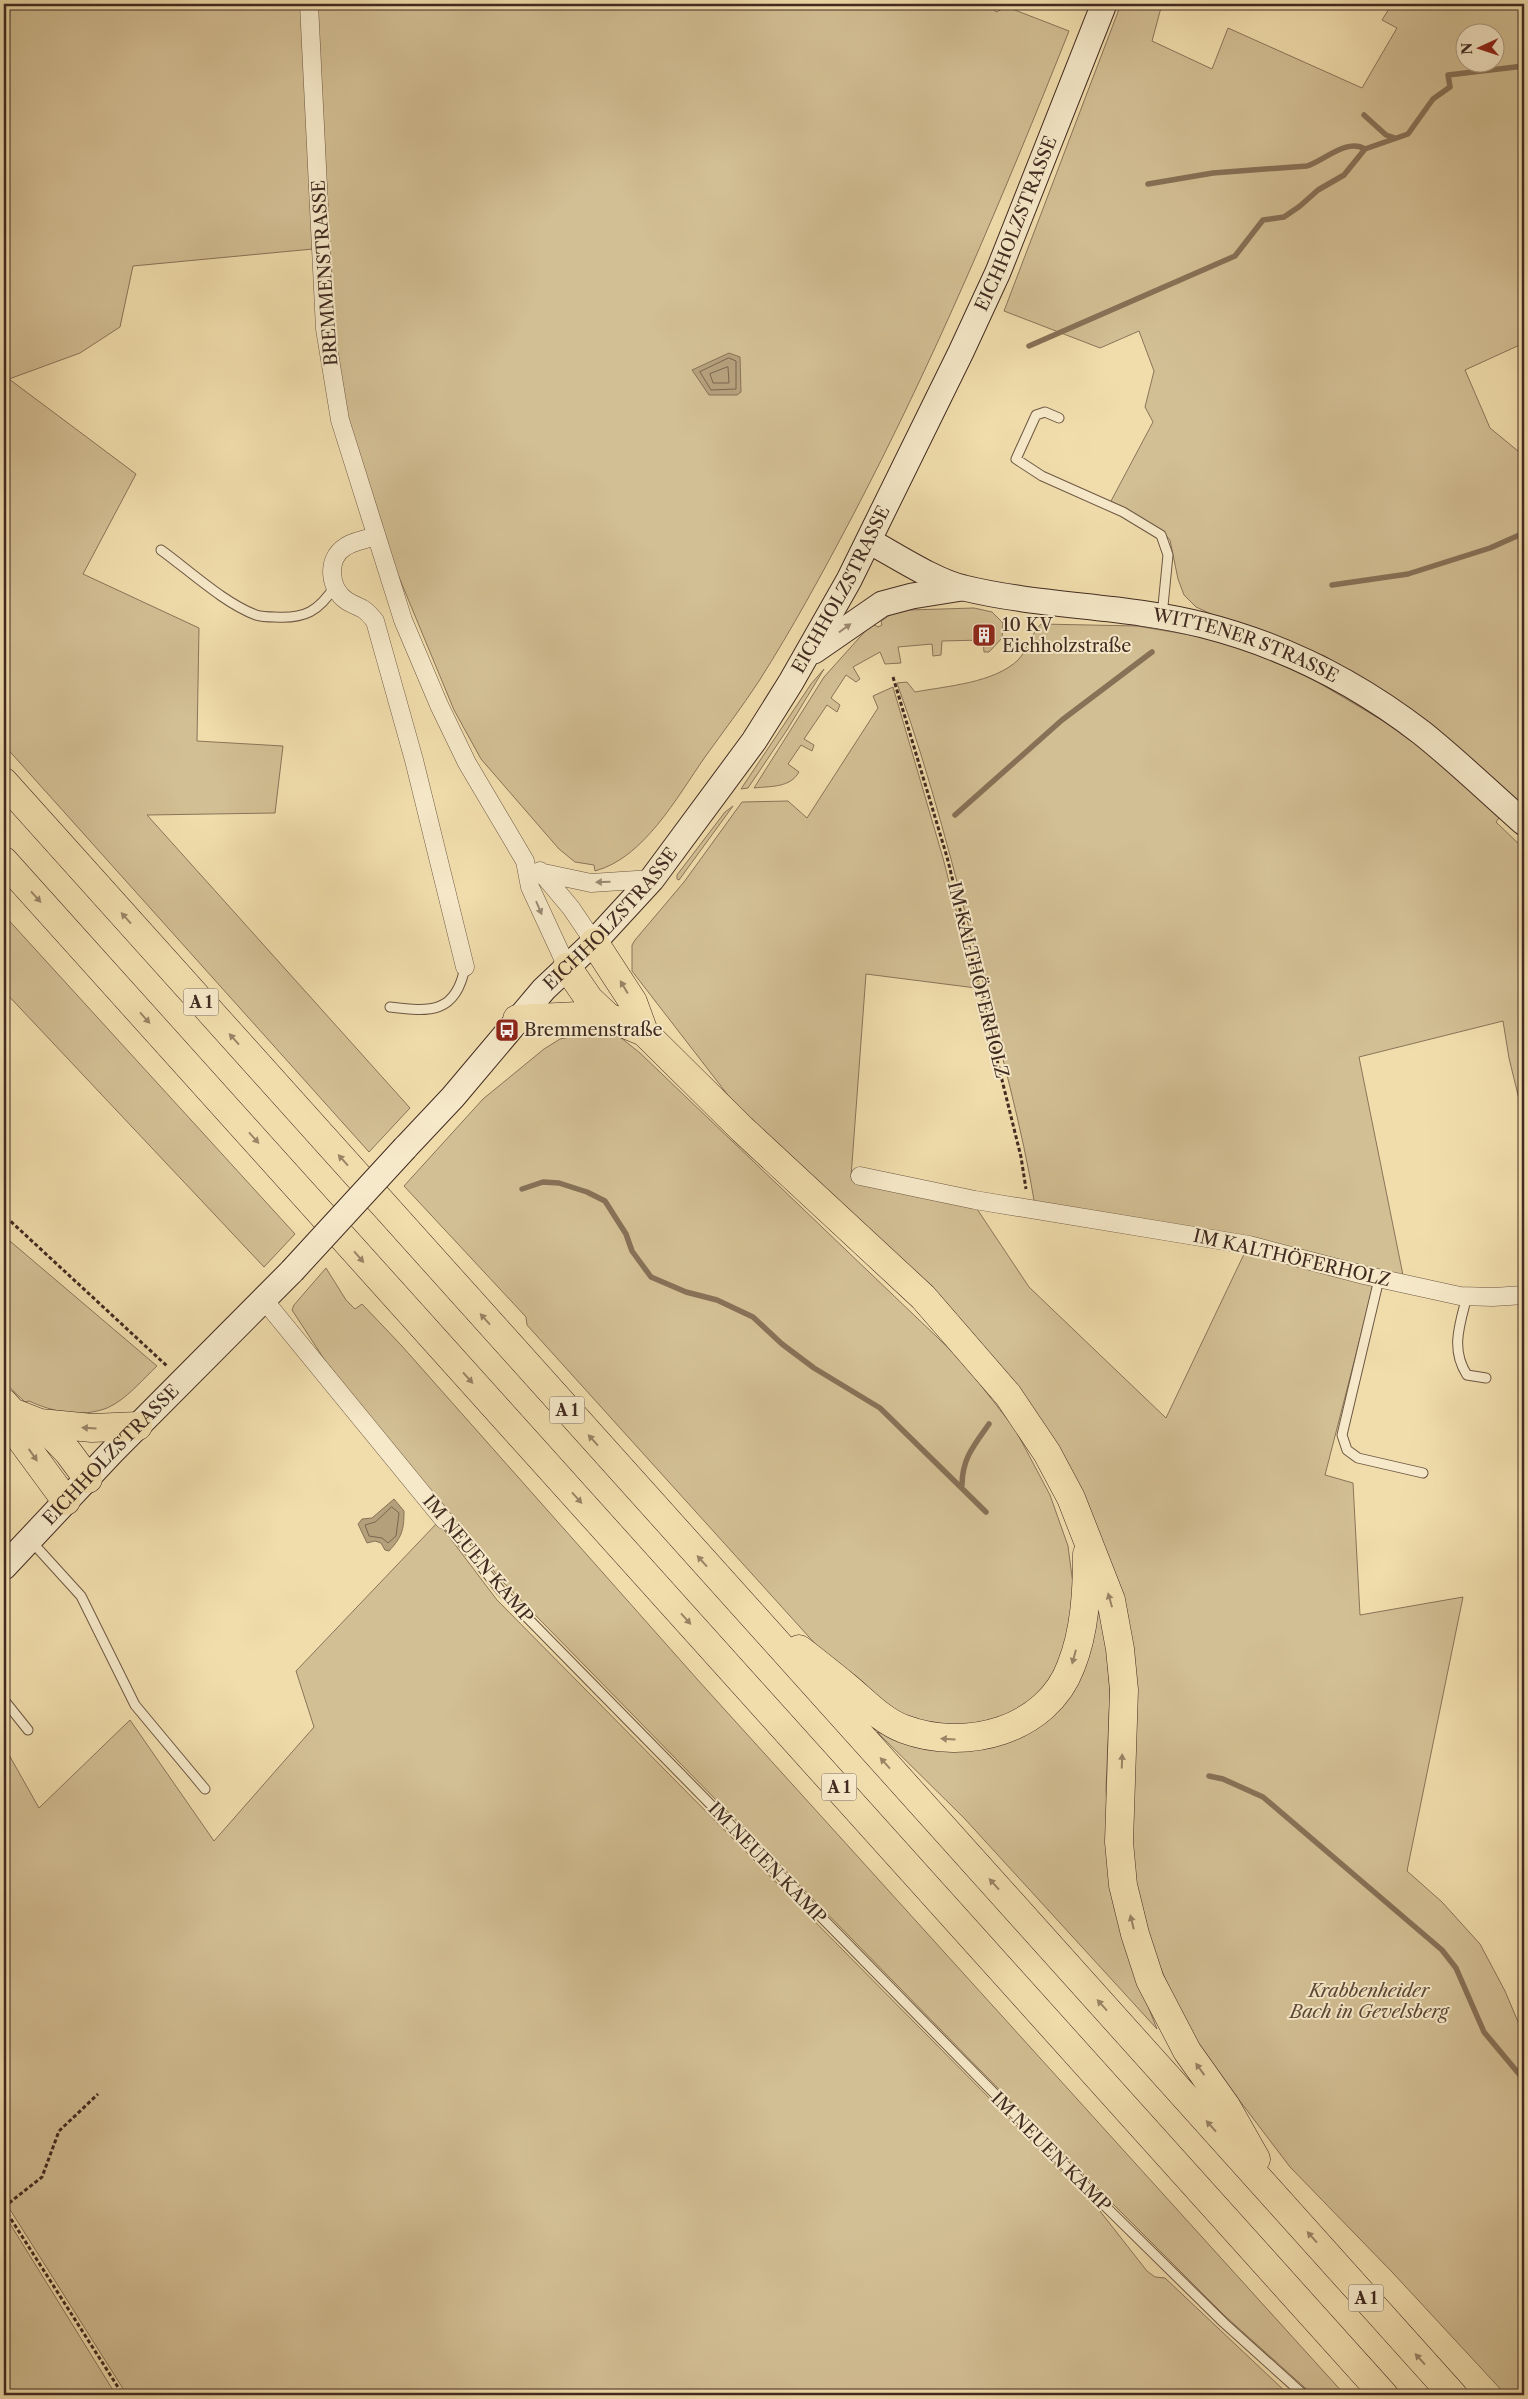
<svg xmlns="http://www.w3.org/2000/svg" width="1528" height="2399" viewBox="0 0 1528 2399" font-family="'Libre Caslon Text',serif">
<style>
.green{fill:#d3bf94;stroke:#8a745a;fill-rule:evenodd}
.water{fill:#b5a07c;stroke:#877157}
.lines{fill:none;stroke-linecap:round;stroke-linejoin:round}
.shore{stroke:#7b654e;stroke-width:1}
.stream{stroke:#877157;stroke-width:5.5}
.service-casing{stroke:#6d5743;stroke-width:11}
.minor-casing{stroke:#6d5743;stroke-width:19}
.secondary-casing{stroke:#412a20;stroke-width:27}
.motorway-casing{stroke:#412a20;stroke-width:29}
.path{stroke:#412a20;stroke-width:3;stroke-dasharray:4 2.5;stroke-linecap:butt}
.service{stroke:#f6e9c9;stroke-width:9}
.minor{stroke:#f6e9c9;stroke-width:18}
.secondary{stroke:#f6e9c9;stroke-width:25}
.motorway{stroke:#f1ddac;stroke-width:28}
.secondary-bridge-casing{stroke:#412a20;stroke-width:27;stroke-linecap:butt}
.secondary-bridge{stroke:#f6e9c9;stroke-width:25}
.oneway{fill:#9c8a74}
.oneway2{fill:#998466}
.labels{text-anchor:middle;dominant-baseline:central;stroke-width:4;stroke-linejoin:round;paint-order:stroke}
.shield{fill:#f6e9c9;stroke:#776353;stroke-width:1}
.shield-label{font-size:16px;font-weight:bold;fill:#412a20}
.street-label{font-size:18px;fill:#412a20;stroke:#f6e9c9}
.poi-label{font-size:18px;fill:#412a20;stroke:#f6e9c9;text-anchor:start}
.park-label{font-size:18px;font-style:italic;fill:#5e4837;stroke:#f6e9c9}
</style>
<rect width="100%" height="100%" fill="#f1ddac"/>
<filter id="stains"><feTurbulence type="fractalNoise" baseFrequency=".004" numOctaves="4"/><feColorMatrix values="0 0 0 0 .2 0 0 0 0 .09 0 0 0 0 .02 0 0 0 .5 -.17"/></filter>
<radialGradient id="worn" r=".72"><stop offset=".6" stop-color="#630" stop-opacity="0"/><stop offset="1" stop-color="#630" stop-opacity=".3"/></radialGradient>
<!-- green -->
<path class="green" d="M 4,4 L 301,4 L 313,249 L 133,266 L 120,327 L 80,353 L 9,379 L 136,474 L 83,574 L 199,628 L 197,741 L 283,746 L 275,813 L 147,815 L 410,1108 L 369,1152 L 4,745 Z
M 314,4 L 990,4 L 996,12 L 1007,7 L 1069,31 C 1003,197 934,361 851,519 C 822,574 792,629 759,681 C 742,707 723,732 705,757 C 677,797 644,858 595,871 L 594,865 L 575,862 L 559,849 L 481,759 L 454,710 L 394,565 L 349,423 L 334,332 Z
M 1121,4 L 1162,4 L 1152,41 L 1212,69 L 1228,28 L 1362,88 L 1397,28 L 1382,20 L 1392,4 L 1524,4 L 1524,343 L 1465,370 L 1490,428 L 1524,456 L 1524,810 L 1419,717 L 1325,656 L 1222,619 L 1196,607 L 1184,595 L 1178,579 L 1170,540 L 1160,529 L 1111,501 L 1153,422 L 1145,407 L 1154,371 L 1139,331 L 1100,348 L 1004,311 ZM 1466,32 L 1496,32 L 1496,62 L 1466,62 Z
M 974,608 L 992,612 L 1003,623 L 1002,638 L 989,652 L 984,652 L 983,640 L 942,641 L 941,655 L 933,656 L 932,644 L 898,647 L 901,663 L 885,664 L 880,652 L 853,667 L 860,679 L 856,682 L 846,675 L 831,698 L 840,705 L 837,712 L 827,705 L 804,739 L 814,745 L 812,751 L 801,745 L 788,764 L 799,772 C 790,788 771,786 754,788 L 824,677 L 868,628 L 873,624 L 878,627 L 882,625 L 881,621 L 890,615 L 909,610 Z
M 1041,624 L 1137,626 L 1208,638 L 1282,661 L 1407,735 L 1501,815 L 1496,822 L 1524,849 L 1524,1120 L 1509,1058 L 1503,1021 L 1359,1057 L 1404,1280 L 1035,1206 C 1022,1126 1000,1049 980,970 C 955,874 931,777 897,683 L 907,682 L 915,692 C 947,686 994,683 1018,660 C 1028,650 1030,635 1041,624 Z
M 824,669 L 787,730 L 748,788 L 741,789 L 811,684 Z
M 893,687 L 943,858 L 976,988 L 866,974 L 851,1177 L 973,1203 L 1029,1287 L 1166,1418 L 1245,1252 L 1374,1284 L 1325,1475 L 1353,1483 L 1360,1615 L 1463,1597 L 1407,1871 L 1442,1902 L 1480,1944 L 1505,1991 L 1524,2036 L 1524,2395 L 1506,2395 L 1392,2272 L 1290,2167 L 1189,2034 L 1155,1955 L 1130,1873 L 1129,1682 L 1053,1447 L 734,1103 L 632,971 L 632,945 L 635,940 L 684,882 L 742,802 L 788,801 L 807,818 L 878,708 L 873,696 Z
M 733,806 L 679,880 L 677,879 L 677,875 L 725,812 Z
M 4,915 L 295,1234 L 264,1267 L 4,991 Z
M 585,1027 L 615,1033 L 640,1053 L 961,1360 L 1015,1429 L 1050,1495 L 1068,1546 L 1074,1592 L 1070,1642 L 1055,1675 L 1033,1701 L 978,1729 L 913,1724 L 856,1689 L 527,1325 L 526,1317 L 404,1186 L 483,1099 L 544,1049 L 560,1039 L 585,1034 Z
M 4,1236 L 157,1366 C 143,1379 126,1400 107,1408 C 81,1418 53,1412 29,1401 L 25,1402 L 4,1382 Z
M 326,1268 L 346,1300 L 355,1309 L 362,1304 L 401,1345 L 697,1679 L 1345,2395 L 1313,2395 L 1225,2316 L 1029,2120 L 501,1580 L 326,1362 L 292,1310 L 294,1305 Z
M 438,1522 L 497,1600 L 1096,2206 L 1147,2271 L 1155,2277 L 1165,2278 L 1289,2395 L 127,2395 L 4,2200 L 4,1746 L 39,1808 L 130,1720 L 214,1841 L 314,1727 L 296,1671 Z
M 1095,1582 L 1106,1636 L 1110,1693 L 1106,1789 L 1109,1873 L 1129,1958 L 1157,2029 L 964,1818 L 877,1732 L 932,1749 L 1026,1732 Z
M 4,2214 L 116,2395 L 4,2395 Z"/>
<!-- water -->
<path class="water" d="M 729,353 L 740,357 L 741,392 L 737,395 L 709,395 L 692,370 Z
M 394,1499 L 404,1511 C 404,1530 402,1537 389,1551 L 385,1550 L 381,1543 L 375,1541 L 367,1543 L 358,1524 L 362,1519 L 372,1518 Z"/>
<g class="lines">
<!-- shore -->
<path class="shore" d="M 729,358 L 736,361 L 736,389 L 711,390 L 700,372 Z
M 728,367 L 729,383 L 713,383 L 710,374 Z
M 392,1507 L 399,1513 L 396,1536 L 388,1543 L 382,1538 L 369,1536 L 365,1525 L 375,1522 Z"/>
<!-- stream -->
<path class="stream" d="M 1364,115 L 1386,135 L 1395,138
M 1148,184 L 1213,173 L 1307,166 C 1325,160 1347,138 1365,149
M 1029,346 L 1235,256 L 1263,220 L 1284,217 L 1300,206 L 1318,190 L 1344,175 L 1365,149 L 1408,134 L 1433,99 L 1450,87 L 1448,75 L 1524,66
M 1332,585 L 1408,574 L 1490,548 L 1524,533
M 955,815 L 1062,720 L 1152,652
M 522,1189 L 543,1182 L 559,1183 L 587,1192 L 605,1201 L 626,1234 L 632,1251 L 651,1277 L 686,1292 L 717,1300 L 753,1317 L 782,1344 L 814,1368 L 880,1408 L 986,1512
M 962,1485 C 962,1459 974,1445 989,1424
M 1209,1776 L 1223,1779 L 1263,1797 L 1442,1950 L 1456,1968 L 1484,2032 L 1524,2080"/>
<!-- service casing -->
<g class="service-casing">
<path id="service" d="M 1059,418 L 1045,412 L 1036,415 L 1016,459 L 1042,476 L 1123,512 L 1161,535 L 1168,555 L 1162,616
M 161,550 C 190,571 224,603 256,615 C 262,617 269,617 275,617 C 305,619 319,611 335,586
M 390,1007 C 430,1012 456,1014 465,967
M 1379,1279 L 1342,1435 L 1347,1450 L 1358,1458 L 1423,1473
M 1467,1296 C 1460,1324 1450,1349 1467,1375 L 1486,1378
M 444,1520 L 501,1591 L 1101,2202 L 1224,2323 L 1304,2395
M 31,1541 L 81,1596 L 135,1705 L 205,1789
M 4,1700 L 28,1730"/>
</g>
<!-- minor casing -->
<g class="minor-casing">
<path id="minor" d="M 309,4 L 325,329 L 340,420 L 403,620 L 439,705 L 467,763 L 525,861 L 530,887 L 567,967
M 375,536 C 366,540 353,541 345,547 C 326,559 329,589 347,601 C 362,610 362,605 375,621 L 414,760 L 465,967
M 540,871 L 571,908 L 594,942
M 544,873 L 591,883 L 652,879
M 860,1176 L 975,1200 L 1249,1245 L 1364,1275 L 1460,1296 L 1493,1297 L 1524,1295
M 264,1300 L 444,1520"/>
</g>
<!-- secondary casing -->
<g class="secondary-casing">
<g id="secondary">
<path id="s1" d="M 869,541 C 895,555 936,582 964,588 C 1042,607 1125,605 1203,625 C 1282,645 1357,683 1422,733 C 1457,761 1490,793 1524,823"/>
<path d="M 814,651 L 882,604 L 912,596 L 962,588"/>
<path id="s2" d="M 405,1148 L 453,1097 L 544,989 L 594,942 L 652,879 L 754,741 L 791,682 L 849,580 L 961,352 L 998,272 L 1104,4"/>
<path id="s3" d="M 4,1567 L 112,1452 L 292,1271"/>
</g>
</g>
<!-- motorway casing -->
<g class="motorway-casing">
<path id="motorway" d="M 4,782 L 1453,2395
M 4,861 L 1384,2395
M 594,942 L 633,1002 L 644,1032
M 567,967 L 589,999 L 608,1017
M 517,1019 L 578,1016 L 608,1017 L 644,1032 L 742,1129 L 923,1297 L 1008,1395 L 1047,1453 L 1071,1498 L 1111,1600 L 1120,1649 L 1124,1690 L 1119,1842 L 1123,1885 L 1135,1934 L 1150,1980 L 1187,2051 L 1226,2106 L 1256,2159
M 4,1403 L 12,1412 L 19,1437 L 66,1501
M 12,1412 L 40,1423 L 68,1452 L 88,1479
M 40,1423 L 92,1428 L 138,1426
M 799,1649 C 815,1661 831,1674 847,1687 C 864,1701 882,1721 904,1729 C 965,1752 1047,1731 1071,1666 C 1085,1631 1087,1591 1087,1554"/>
</g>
<!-- path -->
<path class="path" d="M 893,677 L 947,857 L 1021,1157 L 1026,1189
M 6,1217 L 167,1366
M 4,2207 L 42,2177 L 59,2131 L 98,2094
M 4,2208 L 123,2395"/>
<!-- service -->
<use href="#service" class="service"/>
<!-- minor -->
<use href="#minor" class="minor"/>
<!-- secondary -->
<use href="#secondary" class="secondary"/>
<!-- motorway -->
<use href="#motorway" class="motorway"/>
<!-- secondary-bridge casing -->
<g class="secondary-bridge-casing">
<path id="secondary-bridge" d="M 292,1271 L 405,1148"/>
</g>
<!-- secondary-bridge -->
<use href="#secondary-bridge" class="secondary-bridge"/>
</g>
<!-- one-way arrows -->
<defs><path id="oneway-solid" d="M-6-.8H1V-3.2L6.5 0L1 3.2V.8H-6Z" transform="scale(1.25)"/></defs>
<g class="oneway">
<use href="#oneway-solid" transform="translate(845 628) rotate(-36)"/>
<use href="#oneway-solid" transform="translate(603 882) rotate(179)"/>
<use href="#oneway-solid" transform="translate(539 908) rotate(67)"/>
</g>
<g class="oneway2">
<use href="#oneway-solid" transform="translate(36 897) rotate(48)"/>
<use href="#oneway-solid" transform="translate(126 918) rotate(-132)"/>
<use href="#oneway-solid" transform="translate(624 987) rotate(-121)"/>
<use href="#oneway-solid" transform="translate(145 1018) rotate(48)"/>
<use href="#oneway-solid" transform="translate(234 1039) rotate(-132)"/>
<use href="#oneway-solid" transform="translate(254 1138) rotate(48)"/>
<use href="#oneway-solid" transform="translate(343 1160) rotate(-132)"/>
<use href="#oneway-solid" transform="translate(359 1257) rotate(49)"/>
<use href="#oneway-solid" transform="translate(485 1319) rotate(-132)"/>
<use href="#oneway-solid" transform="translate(468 1378) rotate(48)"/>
<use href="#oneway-solid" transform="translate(89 1428) rotate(-177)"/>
<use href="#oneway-solid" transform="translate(593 1440) rotate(-132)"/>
<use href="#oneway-solid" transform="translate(33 1455) rotate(55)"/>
<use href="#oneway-solid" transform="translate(577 1498) rotate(48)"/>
<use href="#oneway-solid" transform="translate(702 1561) rotate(-132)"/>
<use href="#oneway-solid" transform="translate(1110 1600) rotate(-106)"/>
<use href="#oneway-solid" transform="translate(686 1619) rotate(48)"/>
<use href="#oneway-solid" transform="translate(1074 1657) rotate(105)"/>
<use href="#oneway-solid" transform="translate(948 1739) rotate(-177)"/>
<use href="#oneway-solid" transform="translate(1122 1761) rotate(-88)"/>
<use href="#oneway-solid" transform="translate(885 1763) rotate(-132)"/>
<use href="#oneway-solid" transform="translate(994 1884) rotate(-132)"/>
<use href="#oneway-solid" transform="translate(1132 1922) rotate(-104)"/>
<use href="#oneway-solid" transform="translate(1102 2005) rotate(-132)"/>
<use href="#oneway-solid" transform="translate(1200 2069) rotate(-126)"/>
<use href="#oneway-solid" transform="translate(1211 2126) rotate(-132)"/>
<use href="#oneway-solid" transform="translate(1312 2237) rotate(-132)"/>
<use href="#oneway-solid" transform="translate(1420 2359) rotate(-132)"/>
</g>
<!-- icons -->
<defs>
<g id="building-square" transform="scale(1.25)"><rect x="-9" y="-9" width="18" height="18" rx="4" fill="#8f2418" stroke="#f6e9c9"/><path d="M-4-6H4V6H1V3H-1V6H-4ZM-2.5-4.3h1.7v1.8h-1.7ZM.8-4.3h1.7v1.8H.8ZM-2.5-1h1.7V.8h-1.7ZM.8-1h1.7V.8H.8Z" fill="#fff"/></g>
<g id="bus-square" transform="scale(1.25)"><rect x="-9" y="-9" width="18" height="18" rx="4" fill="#8f2418" stroke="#f6e9c9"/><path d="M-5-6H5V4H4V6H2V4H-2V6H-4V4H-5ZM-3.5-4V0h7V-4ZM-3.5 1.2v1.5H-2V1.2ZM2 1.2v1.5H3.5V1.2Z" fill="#fff"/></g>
</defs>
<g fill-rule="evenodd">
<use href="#building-square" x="984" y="635"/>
<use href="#bus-square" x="507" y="1030"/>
</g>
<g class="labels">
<!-- shield labels -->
<g class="shield">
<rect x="183.5" y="988.5" width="35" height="27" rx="4"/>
<rect x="549.5" y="1396.5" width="35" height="27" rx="4"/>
<rect x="821.5" y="1773.5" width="35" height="27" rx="4"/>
<rect x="1348.5" y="2284.5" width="35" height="27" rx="4"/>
</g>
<g class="shield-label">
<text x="201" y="1002">A 1</text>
<text x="567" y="1410">A 1</text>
<text x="839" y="1787">A 1</text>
<text x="1366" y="2298">A 1</text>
</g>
<!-- street labels -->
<g class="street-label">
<text stroke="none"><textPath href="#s2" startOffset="1118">EICHHOLZSTRASSE</textPath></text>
<text transform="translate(325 273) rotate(-94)">BREMMENSTRASSE</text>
<text stroke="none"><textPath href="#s2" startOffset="712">EICHHOLZSTRASSE</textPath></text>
<text stroke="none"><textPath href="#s1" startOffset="395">WITTENER STRASSE</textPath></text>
<text stroke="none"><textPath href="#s2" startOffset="308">EICHHOLZSTRASSE</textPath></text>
<text transform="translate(978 980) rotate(76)">IM KALTHÖFERHOLZ</text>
<text transform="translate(1292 1258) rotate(13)">IM KALTHÖFERHOLZ</text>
<text stroke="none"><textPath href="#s3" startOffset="155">EICHHOLZSTRASSE</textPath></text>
<text transform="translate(478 1559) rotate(50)">IM NEUEN KAMP</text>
<text transform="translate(767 1863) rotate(46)">IM NEUEN KAMP</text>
<text transform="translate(1051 2152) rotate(45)">IM NEUEN KAMP</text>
</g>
<!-- poi labels -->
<g class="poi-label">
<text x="1002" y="625">10 KV<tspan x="1002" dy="21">Eichholzstraße</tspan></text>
<text x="524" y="1030">Bremmenstraße</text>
</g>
<!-- park labels -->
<g class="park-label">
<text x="1369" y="1991">Krabbenheider<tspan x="1369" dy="21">Bach in Gevelsberg</tspan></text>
</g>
</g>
<!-- margin -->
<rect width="1528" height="2399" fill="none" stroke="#f1ddac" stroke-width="20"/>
<rect x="5" y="5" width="1518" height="2389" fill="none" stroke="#412a20" stroke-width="2.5"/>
<rect x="10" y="10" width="1508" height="2379" fill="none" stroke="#412a20"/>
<!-- north arrow -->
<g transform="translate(1480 48) rotate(267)"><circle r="24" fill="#f6e9c9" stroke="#ae9d85"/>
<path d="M0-4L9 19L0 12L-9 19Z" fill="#8f2418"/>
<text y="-8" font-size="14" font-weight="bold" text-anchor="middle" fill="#412a20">N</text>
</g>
<rect width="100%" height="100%" filter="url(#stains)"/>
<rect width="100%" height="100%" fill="url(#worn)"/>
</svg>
